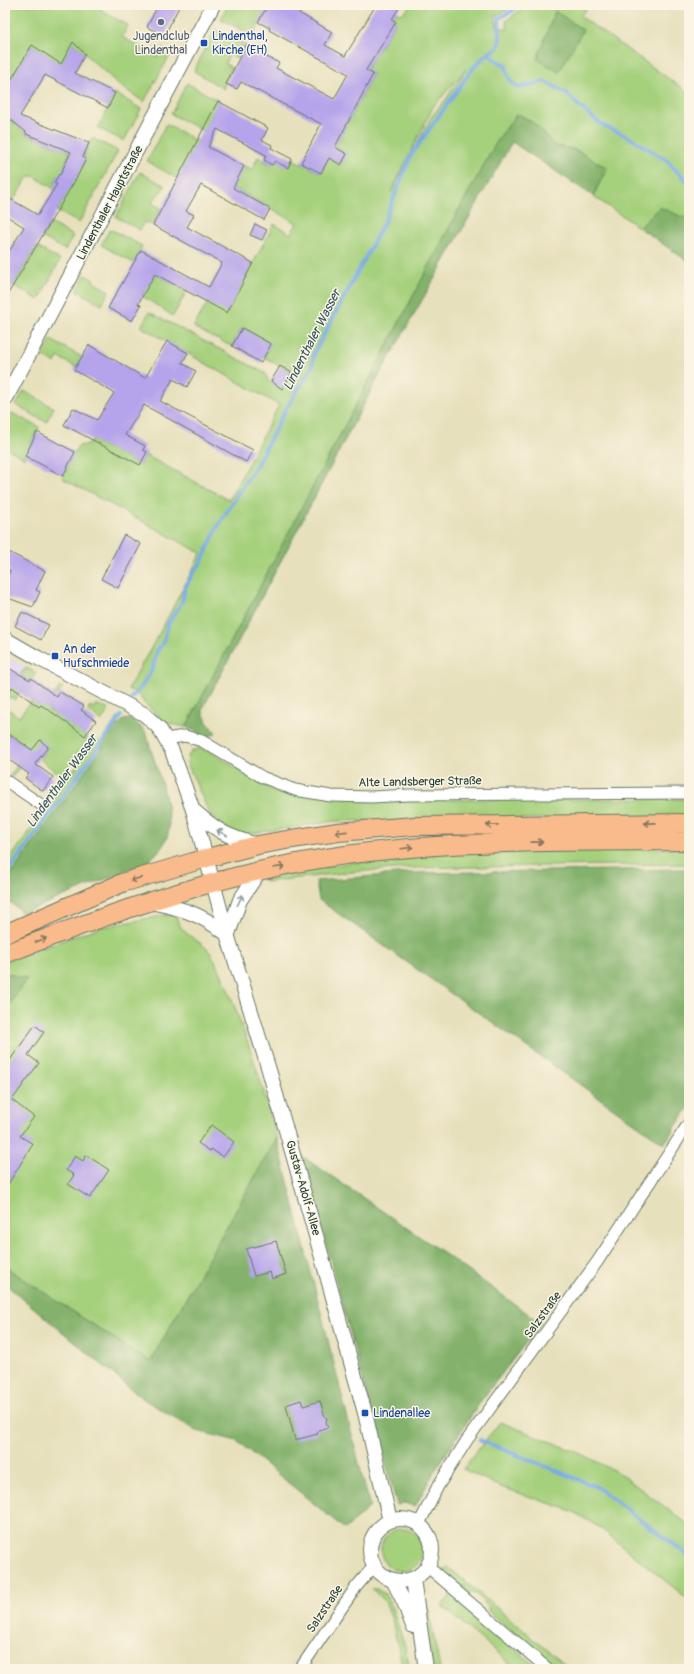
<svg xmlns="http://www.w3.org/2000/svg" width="694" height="1674" viewBox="0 0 694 1674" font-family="Pangolin,sans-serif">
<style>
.built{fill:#e0d4f4}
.green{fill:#a5d07c;stroke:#628658;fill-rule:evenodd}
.forest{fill:#84b26c;stroke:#527850}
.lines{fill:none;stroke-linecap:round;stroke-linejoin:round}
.stream{stroke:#79abe5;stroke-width:4}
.building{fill:#b5a3eb}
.minor-casing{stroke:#657664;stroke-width:13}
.tertiary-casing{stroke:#657664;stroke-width:16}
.primary-casing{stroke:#657664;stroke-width:20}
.minor{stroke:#fff;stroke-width:11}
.tertiary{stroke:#fff;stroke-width:14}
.primary{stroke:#fabb8c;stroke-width:18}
.oneway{stroke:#82765c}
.oneway2{stroke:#8f9e9a}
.service-dot{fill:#5c6f8a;stroke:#fcf5e5;stroke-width:1.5}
.transit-dot{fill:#1a4fb4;stroke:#fcf5e5;stroke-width:1.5}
.labels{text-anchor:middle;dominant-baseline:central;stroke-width:3;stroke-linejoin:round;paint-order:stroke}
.service-label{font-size:12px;fill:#4e5e75;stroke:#fcf5e5}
.transit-label{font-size:12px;fill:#164399;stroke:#fcf5e5;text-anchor:start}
.street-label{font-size:12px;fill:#1f3d34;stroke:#fcf5e5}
.water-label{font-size:13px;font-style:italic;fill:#365860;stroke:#fcf5e5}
</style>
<rect width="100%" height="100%" fill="#fcf5e5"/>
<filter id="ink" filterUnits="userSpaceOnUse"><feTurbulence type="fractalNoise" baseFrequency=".025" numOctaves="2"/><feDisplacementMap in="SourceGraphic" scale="8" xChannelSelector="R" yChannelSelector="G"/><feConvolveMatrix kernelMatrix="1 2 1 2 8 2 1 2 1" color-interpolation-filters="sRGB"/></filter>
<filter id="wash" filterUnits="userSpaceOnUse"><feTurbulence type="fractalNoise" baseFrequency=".012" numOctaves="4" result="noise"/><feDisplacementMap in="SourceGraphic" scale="16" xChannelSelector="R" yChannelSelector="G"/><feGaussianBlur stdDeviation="0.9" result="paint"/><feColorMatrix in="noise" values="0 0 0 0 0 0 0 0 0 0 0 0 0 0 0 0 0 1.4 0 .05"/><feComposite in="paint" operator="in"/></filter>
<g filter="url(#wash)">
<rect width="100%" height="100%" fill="#e7e0bc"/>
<!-- built -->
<path class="built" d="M 5,656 L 26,668 L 19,674 L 5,698 Z"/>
<!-- green -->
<path class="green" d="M 5,5 L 98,5 L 105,13 L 128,25 L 122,37 L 157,57 L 162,48 L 171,53 L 144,102 L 119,85 L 73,43 L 60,66 L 57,62 L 32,45 L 5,90 Z
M 228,5 L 268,5 L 253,36 L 221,19 Z
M 410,5 L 508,5 L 507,10 L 495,16 L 497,27 L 508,29 L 506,21 L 527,5 L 590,5 L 580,16 L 689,93 L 689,220 L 659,207 L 640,228 L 593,196 L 607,168 L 576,150 L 553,145 C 543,131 533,120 517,114 L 499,138 L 457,213 L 186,727 L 166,723 L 145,704 L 139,695 L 128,689 L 165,623 L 201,553 L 62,478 L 78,446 L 86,445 L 93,440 L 140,465 L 145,455 L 229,500 L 279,405 L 141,327 L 149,312 L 265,373 L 269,382 L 283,388 L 292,373 L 264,357 L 271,344 L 242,328 L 232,346 L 220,341 L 219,339 L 216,339 L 195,328 L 194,326 L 208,302 L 227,312 L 274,224 L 291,234 L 297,223 L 210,175 L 178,179 L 147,161 L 166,124 L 198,142 L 237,179 L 244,166 L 252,169 L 258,157 L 272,165 L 275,161 L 287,167 L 292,159 L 321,173 L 329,158 L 341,164 L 347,154 L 335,147 L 373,74 L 366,70 L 396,22 L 392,19 L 396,12 L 401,14 L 407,10 ZM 466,69 L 446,99 L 432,116 L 391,192 L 433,107 Z
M 215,30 L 246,45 L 239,59 L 230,54 L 225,63 L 232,68 L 224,84 L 224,89 L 194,71 Z
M 187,83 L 219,101 L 203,131 L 171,114 Z
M 115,93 L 141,109 L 124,141 L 98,128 Z
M 5,115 L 26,134 L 70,152 L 64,166 L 65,167 L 62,176 L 59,174 L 54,183 L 57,184 L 54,189 L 34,176 L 28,177 L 13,201 L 5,196 Z
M 92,138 L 118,151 L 79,223 L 57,211 L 86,159 L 83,157 Z
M 140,172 L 165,186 C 161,193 156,195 152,203 L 161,208 L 153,225 L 144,222 L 140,230 L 116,217 Z
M 50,223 L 73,236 L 65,250 L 42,237 Z
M 110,229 L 142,246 L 134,263 L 101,245 Z
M 37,247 L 60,260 L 39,300 L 13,285 Z
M 155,274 L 187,291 L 173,316 L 136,292 L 145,292 Z
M 85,275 L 94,280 L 93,282 L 109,291 L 102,305 L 77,291 Z
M 51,340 L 82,357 L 76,367 L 58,357 L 55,363 L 42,356 Z
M 24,391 L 54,408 L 46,422 L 16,405 Z
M 12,413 L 39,427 L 24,458 L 5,447 L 5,426 Z
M 26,668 L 36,673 L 32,679 L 31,678 L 15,700 L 10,697 L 5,703 C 5,691 18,676 26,668 Z
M 60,686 L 63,687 L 48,710 L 56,715 L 60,710 L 88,739 L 61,776 L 40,759 L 48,747 L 40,741 L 12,777 L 10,776 L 17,766 L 15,763 L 27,746 L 9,734 L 5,739 L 5,707 L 19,717 L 31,701 L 42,703 L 46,706 Z
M 96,704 L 109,710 L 101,721 L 88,711 L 90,706 L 94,708 Z
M 95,741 L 98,741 L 103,747 L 98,754 L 5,883 L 5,866 Z
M 199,748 L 214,754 L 275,792 L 413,800 L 689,799 L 689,817 L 335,821 L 247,834 L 235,834 L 211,817 L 187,763 L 188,756 L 192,751 Z
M 689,848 L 689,864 L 408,868 L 352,872 L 265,882 L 265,880 L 272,876 L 348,863 L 467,850 Z
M 166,915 L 176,915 C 179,937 204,939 213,957 C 223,975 230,994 237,1013 C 253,1054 265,1096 277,1138 L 150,1362 L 5,1267 L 5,1011 L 27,979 L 5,973 L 5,961 L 98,928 Z
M 500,1422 L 577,1452 L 619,1473 L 689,1525 L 689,1600 L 599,1527 L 572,1511 L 501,1487 L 463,1469 Z
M381 1550a21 21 0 1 1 42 0a21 21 0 1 1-42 0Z
M 448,1567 L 570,1669 L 557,1669 L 489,1612 L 488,1606 L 476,1594 L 468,1593 L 442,1571 Z
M 372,1589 L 377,1589 L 386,1595 L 393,1610 L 404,1643 L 410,1669 L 403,1669 L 392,1620 L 385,1602 Z
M 451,1595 L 451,1596 L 539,1669 L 516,1669 L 442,1606 Z
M 428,1607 L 440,1669 L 434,1669 L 422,1609 Z"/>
<!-- forest -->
<path class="forest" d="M 555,11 L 583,30 L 559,72 L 537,59 Z
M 517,114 C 533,121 543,130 553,145 L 576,150 L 607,168 L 593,196 L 512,142 L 375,383 L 202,710 L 207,722 L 216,733 L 208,737 L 186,727 L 457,213 L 499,138 Z
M 659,207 L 689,220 L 689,262 L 640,228 Z
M 129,719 C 136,723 143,727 147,735 C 149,740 149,745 151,750 C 158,772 173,812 168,834 C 165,846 157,853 149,861 L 23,913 L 10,902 L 5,909 L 5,883 L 98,754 L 103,747 L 102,745 L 117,724 L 119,725 L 123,720 Z
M 689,869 L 689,1107 L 664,1144 L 319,900 L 316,881 L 408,873 Z
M 5,973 L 27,979 L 5,1011 Z
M 277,1138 L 370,1507 L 345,1529 L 237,1441 L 197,1431 L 142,1398 L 5,1284 L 5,1267 L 150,1362 Z
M 302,1156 L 442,1252 L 541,1323 L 483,1398 L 434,1472 L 415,1507 L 405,1503 L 397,1505 Z"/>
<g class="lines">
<!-- stream -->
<path class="stream" d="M 487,54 L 506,66 C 507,77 510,83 520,88 L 544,81 L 566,93 L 580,107 L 602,125 L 627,136 L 665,159 L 689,183
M 131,698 L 142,686 L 153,668 L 157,651 L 164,641 L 168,624 L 182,602 L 185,588 L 193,573 L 201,563 L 218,526 L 257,464 L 287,407 L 312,367 L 314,353 L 383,225 L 411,155 L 473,68 L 487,54 L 497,48 L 500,42 L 499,18 L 512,11 L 518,5
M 5,876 L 121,716
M 480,1440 L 597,1487 L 689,1556"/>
</g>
<g id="blocks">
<!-- building -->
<path class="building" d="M 158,5 L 180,5 L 164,36 L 147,27 Z
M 268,5 L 285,5 L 332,32 L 325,45 L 345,56 L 376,5 L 401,5 L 392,19 L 396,22 L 366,70 L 373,74 L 335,147 L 347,154 L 341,165 L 329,158 L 321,173 L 301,163 L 321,124 L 241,82 L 237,89 L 226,84 L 246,45 L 256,51 L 258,47 L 267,51 L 265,56 L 279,63 L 276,68 L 334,99 L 348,74 L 269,30 L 270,28 L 258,22 Z
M 73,42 L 85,54 L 75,73 L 115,93 L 108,108 L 45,75 L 20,116 L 89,143 L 83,157 L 86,159 L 77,177 L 5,299 L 5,248 L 10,250 L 24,227 L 5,215 L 5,196 L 38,215 L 57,184 L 54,183 L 59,174 L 60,175 L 71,152 L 26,134 L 26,132 L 5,115 L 5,90 L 32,45 L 61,64 Z
M 218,101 L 268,128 L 262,140 L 272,145 L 271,148 L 292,159 L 288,168 L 275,161 L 272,165 L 264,160 L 266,155 L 217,129 L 208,147 L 244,166 L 233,188 L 270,209 L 264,220 L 201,185 L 186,211 L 194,215 L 187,227 L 253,263 L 227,313 L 155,274 L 138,304 L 141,305 L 132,321 L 108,308 L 141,250 L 209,287 L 222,263 L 153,225 Z
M 255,224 L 267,230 L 262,240 L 250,235 Z
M 242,328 L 271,344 L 261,363 L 232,346 Z
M 167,341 L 188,353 L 182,363 L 196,371 L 187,387 L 173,379 L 160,401 L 253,450 L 246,462 L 144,405 L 125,435 L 145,446 L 143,450 L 147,452 L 140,465 L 64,425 L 73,408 L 97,420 L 114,393 L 74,370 L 89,345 L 145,378 Z
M 280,366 L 292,373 L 282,389 L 271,381 Z
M 37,432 L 75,452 L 63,476 L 25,456 Z
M 124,535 L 141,544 L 118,588 L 101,579 Z
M 5,550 L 45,571 L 36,590 L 40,592 L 33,607 L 5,597 L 5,584 L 10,570 L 5,567 Z
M 22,612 L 49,625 L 41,640 L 15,626 Z
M 5,666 L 30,680 L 31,678 L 57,697 L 60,692 L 84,706 L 81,710 L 96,721 L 85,736 L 56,715 L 41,705 L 39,707 L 12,687 L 5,699 Z
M 9,734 L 32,750 L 40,740 L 48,747 L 35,764 L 53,777 L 43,791 L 25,778 L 29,774 L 5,757 L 5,739 Z
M 35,1025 L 44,1032 L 28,1055 L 39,1063 L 12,1100 L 34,1117 L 20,1136 L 33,1144 L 5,1189 L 5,1067 Z
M 211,1125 L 234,1142 L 223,1157 L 211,1149 L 210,1151 L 198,1143 Z
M 86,1155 L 109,1170 L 90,1198 L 68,1184 L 74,1175 L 66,1170 L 75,1156 L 83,1161 Z
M 276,1241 L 286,1274 L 272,1279 L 270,1272 L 254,1276 L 246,1249 Z
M 301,1400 L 303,1406 L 320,1401 L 325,1417 L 327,1418 L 326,1422 L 328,1427 L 317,1431 L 318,1434 L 295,1440 L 286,1405 Z"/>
</g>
</g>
<g filter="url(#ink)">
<use href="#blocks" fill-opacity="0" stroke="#657664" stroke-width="1"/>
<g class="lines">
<!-- minor casing -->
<g class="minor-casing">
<path id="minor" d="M 166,739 L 185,736 L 202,741 L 262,777 L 295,790 L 331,796 L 372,797 L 409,795 L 689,793
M 5,780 L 40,804
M 419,1524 L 438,1486 L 467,1440 L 597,1262 L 689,1123
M 428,1567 L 548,1669
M 300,1669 L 356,1587 L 374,1566"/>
</g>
<!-- tertiary casing -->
<g class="tertiary-casing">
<path id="tertiary" d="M 5,400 L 213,5
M 5,639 L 38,658 L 144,714 L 159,728 L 172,751 L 193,810 L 227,934 L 269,1070 L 318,1243 L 365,1413 L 390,1521
M 193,810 C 217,831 227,837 258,845
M 150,902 C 184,909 199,913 227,934
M 228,934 L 240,900 L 260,870
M370 1550a31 31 0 1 1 62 0a31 31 0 1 1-62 0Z
M 413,1579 L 426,1669
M 393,1580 L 404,1602 L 413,1626"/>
</g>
<!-- primary casing -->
<g class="primary-casing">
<path id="primary" d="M 5,934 L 122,883 L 207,858 L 258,845 L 292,839 L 338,832 L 415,826 L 689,823
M 5,954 C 88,922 172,891 259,871 C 400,838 545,842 689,841"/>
</g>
<!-- minor -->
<use href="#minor" class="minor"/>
<!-- tertiary -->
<use href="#tertiary" class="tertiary"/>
<!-- primary -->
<use href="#primary" class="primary"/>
</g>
<!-- one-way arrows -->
<defs><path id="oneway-shaft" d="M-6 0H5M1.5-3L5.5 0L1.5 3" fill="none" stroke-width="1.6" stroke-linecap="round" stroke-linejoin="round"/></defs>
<g class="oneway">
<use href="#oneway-shaft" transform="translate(650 823) rotate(179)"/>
<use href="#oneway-shaft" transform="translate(492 825) rotate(179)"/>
<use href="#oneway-shaft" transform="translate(341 832) rotate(174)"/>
<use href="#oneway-shaft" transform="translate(537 842) rotate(-1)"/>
<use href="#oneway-shaft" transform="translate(407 848) rotate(-7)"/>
<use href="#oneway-shaft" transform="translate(279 867) rotate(-10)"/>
<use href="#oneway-shaft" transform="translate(136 879) rotate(162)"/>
<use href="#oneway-shaft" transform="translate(41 940) rotate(-21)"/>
</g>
<g class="oneway2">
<use href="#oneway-shaft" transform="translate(222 833) rotate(-151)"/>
<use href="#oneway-shaft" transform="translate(240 900) rotate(-64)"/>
</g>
</g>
<!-- markers -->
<circle class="service-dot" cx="161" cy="22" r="4"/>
<g class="transit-dot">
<rect x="200" y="39" width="8" height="8" rx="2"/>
<rect x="51" y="652" width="8" height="8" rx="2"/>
<rect x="361" y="1409" width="8" height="8" rx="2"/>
</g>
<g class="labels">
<!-- service labels -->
<g class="service-label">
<text x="161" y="36">Jugendclub<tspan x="161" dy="14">Lindenthal</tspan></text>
</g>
<!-- transit labels -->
<g class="transit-label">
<text x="212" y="36">Lindenthal,<tspan x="212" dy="14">Kirche (EH)</tspan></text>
<text x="63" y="649">An der<tspan x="63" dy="14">Hufschmiede</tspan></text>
<text x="373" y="1413">Lindenallee</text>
</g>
<!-- street labels -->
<g class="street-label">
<text transform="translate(110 203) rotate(-62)">Lindenthaler Hauptstraße</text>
<text transform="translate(420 782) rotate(-1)">Alte Landsberger Straße</text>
<text transform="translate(303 1188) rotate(74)">Gustav-Adolf-Allee</text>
<text transform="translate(543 1315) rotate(-54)">Salzstraße</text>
<text transform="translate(325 1609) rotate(-56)">Salzstraße</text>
</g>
<!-- water labels -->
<g class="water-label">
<text transform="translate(312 340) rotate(-63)">Lindenthaler Wasser</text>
<text transform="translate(62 781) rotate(-54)">Lindenthaler Wasser</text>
</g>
</g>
<!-- margin -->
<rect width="694" height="1674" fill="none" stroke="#fcf5e5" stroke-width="20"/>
</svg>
